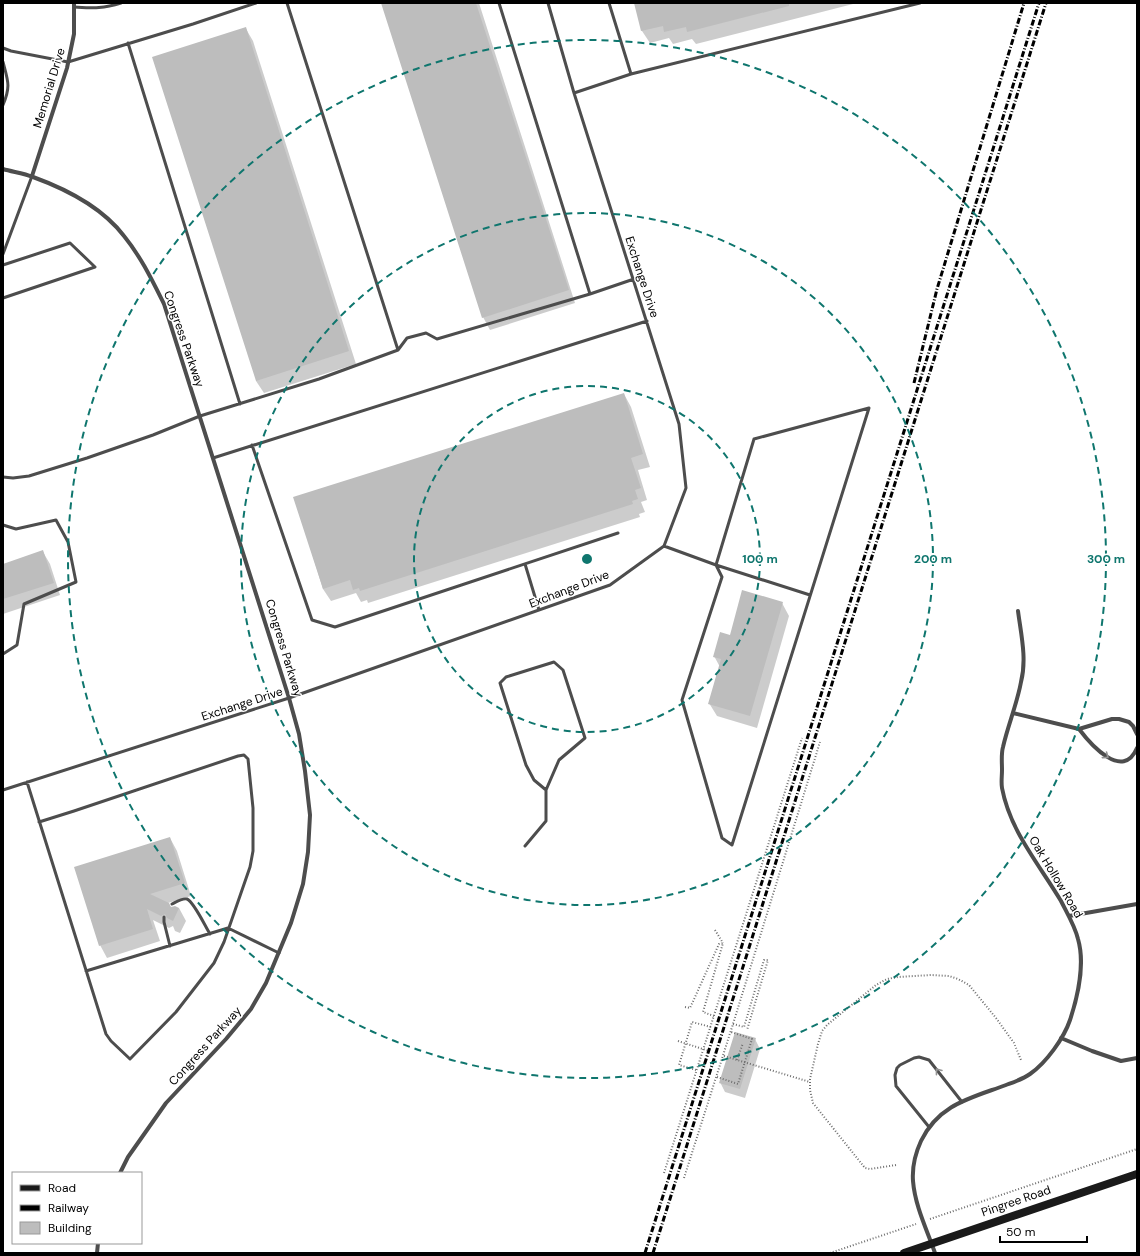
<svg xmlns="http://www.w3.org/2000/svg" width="1140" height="1256" viewBox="0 0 1140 1256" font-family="'DM Sans',sans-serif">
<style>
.shadow{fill:#0003}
.building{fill:#bdbdbd}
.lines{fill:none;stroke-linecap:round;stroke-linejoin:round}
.path{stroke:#6f6f6f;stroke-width:2;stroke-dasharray:1 2;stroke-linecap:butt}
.lane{stroke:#4d4d4d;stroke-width:3}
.street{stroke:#4d4d4d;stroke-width:4}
.secondary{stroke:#1a1a1a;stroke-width:8}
.rail{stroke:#000;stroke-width:3;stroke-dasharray:6 2 1 2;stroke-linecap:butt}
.oneway{stroke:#949494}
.ring{fill:none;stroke:#0f766e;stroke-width:2;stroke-dasharray:7 5}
.labels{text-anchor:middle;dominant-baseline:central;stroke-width:3;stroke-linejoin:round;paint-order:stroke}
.street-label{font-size:12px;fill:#000;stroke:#fff}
.centre{fill:#0f766e;stroke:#fff;stroke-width:2}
.ring-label{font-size:12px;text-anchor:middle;font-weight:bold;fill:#0f766e;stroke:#fff;stroke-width:3;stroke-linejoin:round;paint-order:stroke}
</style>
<rect width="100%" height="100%" fill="#fff"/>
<!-- shadow -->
<path class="shadow" d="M 382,3 L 479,3 L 575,303 L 490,330 L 483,317 Z
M 635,3 L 857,3 L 696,44 L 692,39 L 673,44 L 669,38 L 650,43 L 642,31 Z
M 246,29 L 253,41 L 356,364 L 264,393 L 256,381 Z
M 624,394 L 631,407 L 650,467 L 638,470 L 647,500 L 641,502 L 645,512 L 639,514 L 640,517 L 368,603 L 367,600 L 361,602 L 356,593 L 331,601 L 323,589 L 295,498 Z
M 43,552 L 50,564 L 60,595 L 3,614 L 3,565 Z
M 782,603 L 789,616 L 757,728 L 717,716 L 709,703 L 720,667 L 714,656 L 730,636 Z
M 170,838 L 177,851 L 191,896 L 168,903 L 171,908 L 179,908 L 186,921 L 180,933 L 175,931 L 173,926 L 169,928 L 153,920 L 160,941 L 107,958 L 100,945 Z
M 755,1039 L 760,1049 L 745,1098 L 725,1092 L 720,1082 Z"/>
<!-- building -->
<path class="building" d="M 381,3 L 476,3 L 569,290 L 482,318 Z
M 634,3 L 789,3 L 789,6 L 687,32 L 686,27 L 664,32 L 663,26 L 641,31 Z
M 246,27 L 349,351 L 256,381 L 152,57 Z
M 624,393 L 643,454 L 631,458 L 641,488 L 635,490 L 638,499 L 632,501 L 633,504 L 360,591 L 359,588 L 353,590 L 350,580 L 323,589 L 293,497 Z
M 43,550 L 54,583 L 3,599 L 3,564 Z
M 742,590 L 783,602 L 750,716 L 708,704 L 721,659 L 713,657 L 720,632 L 730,635 Z
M 170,837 L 185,883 L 150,894 L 169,903 L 171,907 L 175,906 L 179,908 L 173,921 L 167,918 L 165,914 L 161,916 L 147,909 L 153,929 L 99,946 L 74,867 Z
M 735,1032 L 756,1038 L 740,1089 L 719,1083 Z"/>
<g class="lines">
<!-- path -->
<path class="path" d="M 715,930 L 723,943
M 685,1007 L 690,1008 L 719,944 L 723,943 L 703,1012 L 714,1016
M 733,1024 L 744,1027 L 764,960 L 768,960 L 747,1030
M 678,1041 L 709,1051
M 724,1056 L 810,1082
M 737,1060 L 743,1043
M 696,1070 L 679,1065 L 692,1022 L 711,1027
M 717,1077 L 738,1084 L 752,1039 L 731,1032
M 896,1165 L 870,1169 L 865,1168 L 813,1103 L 810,1090 L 810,1079 L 818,1044 L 822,1031 L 827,1025 L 876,985 L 887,979 L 898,977 L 931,975 L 949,976 L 958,979 L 969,985 L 996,1018 L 1014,1043 L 1021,1060
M 664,1173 L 802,738
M 684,1178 L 733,1024 L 820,742
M 930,1219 L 1137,1149
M 830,1253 L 916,1224"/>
<!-- lane -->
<path class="lane" d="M 287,3 L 398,350
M 499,3 L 590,294 L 634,279
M 609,3 L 631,74
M 74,7 C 93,8 102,9 121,3
M 128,43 L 240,404
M 3,48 L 11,51 L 68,62 L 193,24 L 256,3
M 3,62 C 8,81 11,86 3,105
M 574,93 L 631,74 L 920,3
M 3,254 L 32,176
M 3,265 L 70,243 L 95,267 L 3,298
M 252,445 L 312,620 L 335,627 L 618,533
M 213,458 L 647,321
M 3,477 L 13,478 L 29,476 L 87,458 L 153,435 L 200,416 L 319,379 L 398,350 L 407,338 L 426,333 L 437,339 L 590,294
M 3,525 L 16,529 L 56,520 L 68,542 L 76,582 L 24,604 L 17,645 L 3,654
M 664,546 L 716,565 L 754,439 L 869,408 L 732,845 L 722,838 L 682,700 L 722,577 L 716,565
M 525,564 L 539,610
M 716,565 L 810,595
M 27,782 L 106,1034 L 111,1041 L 130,1059 L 176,1012 L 214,963 L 224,942 L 250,867 L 253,851 L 253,808 L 248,759 L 244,755 L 238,756 L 74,811 L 39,822
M 3,790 L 289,698 L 610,585 L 664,546 L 686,488 L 679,424 L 574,93 L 548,3
M 525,846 L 546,821 L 546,790 L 534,780 L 526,765 L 500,683 L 506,677 L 554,662 L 563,670 L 585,738 L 559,760 L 546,790
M 172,904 C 176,902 182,898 187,899 C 194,902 205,926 210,934
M 164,917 L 164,922 L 170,946
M 86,971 L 228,928 L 279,953
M 929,1127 L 896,1086 L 895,1075 L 897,1068 L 900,1065 L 914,1058 L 919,1057 L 929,1060 L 962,1102"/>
<!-- street -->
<path class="street" d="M 3,169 C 13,172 23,173 33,177 C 66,189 102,207 124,236 C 141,257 152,280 164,304 L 289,698 L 299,734 L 305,771 L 310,815 L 308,852 L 303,884 L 291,923 L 266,983 L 251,1009 L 226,1039 L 166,1103 L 128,1157 L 120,1173
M 32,176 L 67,68 L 74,34 L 74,3
M 1013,713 L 1079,729 L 1112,719 L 1119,719 L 1129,722 L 1133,726 L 1137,734
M 1079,729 C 1091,745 1123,781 1137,748
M 1069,916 L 1137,904
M 1061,1038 L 1092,1051 L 1121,1061 L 1137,1058
M 97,1253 L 98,1243
M 935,1253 C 927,1230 915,1206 913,1181 C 912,1167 915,1154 921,1141 C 939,1104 971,1098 1006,1085 C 1014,1082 1023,1079 1030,1074 C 1046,1063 1064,1038 1070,1020 C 1078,996 1085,963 1078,939 C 1075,926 1067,913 1061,901 C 1039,864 1010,831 1002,788 C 1001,782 1002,776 1002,770 C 1002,762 1001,754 1003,747 C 1008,725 1017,704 1021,682 C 1027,659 1021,634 1018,611"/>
<!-- secondary -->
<path class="secondary" d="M 904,1253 L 1137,1174"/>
<!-- rail -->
<path class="rail" d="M 914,383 L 937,289 L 1024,3
M 645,1253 L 1039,3
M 653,1253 L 1046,3"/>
</g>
<!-- one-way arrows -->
<defs><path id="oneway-chevron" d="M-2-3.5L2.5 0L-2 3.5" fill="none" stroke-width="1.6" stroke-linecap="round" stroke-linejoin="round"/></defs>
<g class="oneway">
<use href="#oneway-chevron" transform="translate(1106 756) rotate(37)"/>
<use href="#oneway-chevron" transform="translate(938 1071) rotate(-128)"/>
</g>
<!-- distance rings -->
<g class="ring">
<circle cx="587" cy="559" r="173"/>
<circle cx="587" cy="559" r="346"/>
<circle cx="587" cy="559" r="519"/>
</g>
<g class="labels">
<!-- street labels -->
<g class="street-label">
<text transform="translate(49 88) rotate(-73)">Memorial Drive</text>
<text transform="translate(642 277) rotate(72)">Exchange Drive</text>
<text transform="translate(184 339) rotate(71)">Congress Parkway</text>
<text transform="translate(569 589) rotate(-21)">Exchange Drive</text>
<text transform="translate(284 648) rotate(73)">Congress Parkway</text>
<text transform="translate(242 704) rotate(-18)">Exchange Drive</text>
<text transform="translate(1056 877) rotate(59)">Oak Hollow Road</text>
<text transform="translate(205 1046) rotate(-48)">Congress Parkway</text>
<text transform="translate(1016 1201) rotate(-19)">Pingree Road</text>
</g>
</g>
<circle cx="587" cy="559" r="6" class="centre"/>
<g class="ring-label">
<text x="760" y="563">100 m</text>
<text x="933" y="563">200 m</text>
<text x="1106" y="563">300 m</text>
</g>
<!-- border -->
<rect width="1140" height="1256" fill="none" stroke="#000000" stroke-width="8"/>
<!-- legend -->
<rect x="12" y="1172" width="130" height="72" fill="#ffffff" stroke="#999999"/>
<rect x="20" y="1185" width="20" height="6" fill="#1a1a1a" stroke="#999999"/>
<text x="48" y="1192" font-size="12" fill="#000000">Road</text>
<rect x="20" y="1205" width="20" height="6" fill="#000000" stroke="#999999"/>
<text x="48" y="1212" font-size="12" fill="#000000">Railway</text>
<rect x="20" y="1222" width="20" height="12" fill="#bdbdbd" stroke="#999999"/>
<text x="48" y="1232" font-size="12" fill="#000000">Building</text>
<!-- scale -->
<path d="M1000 1236v6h87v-6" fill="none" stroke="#000000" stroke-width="2"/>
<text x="1006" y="1236" font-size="12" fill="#000000" stroke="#ffffff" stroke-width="3" paint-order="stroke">50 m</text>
</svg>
